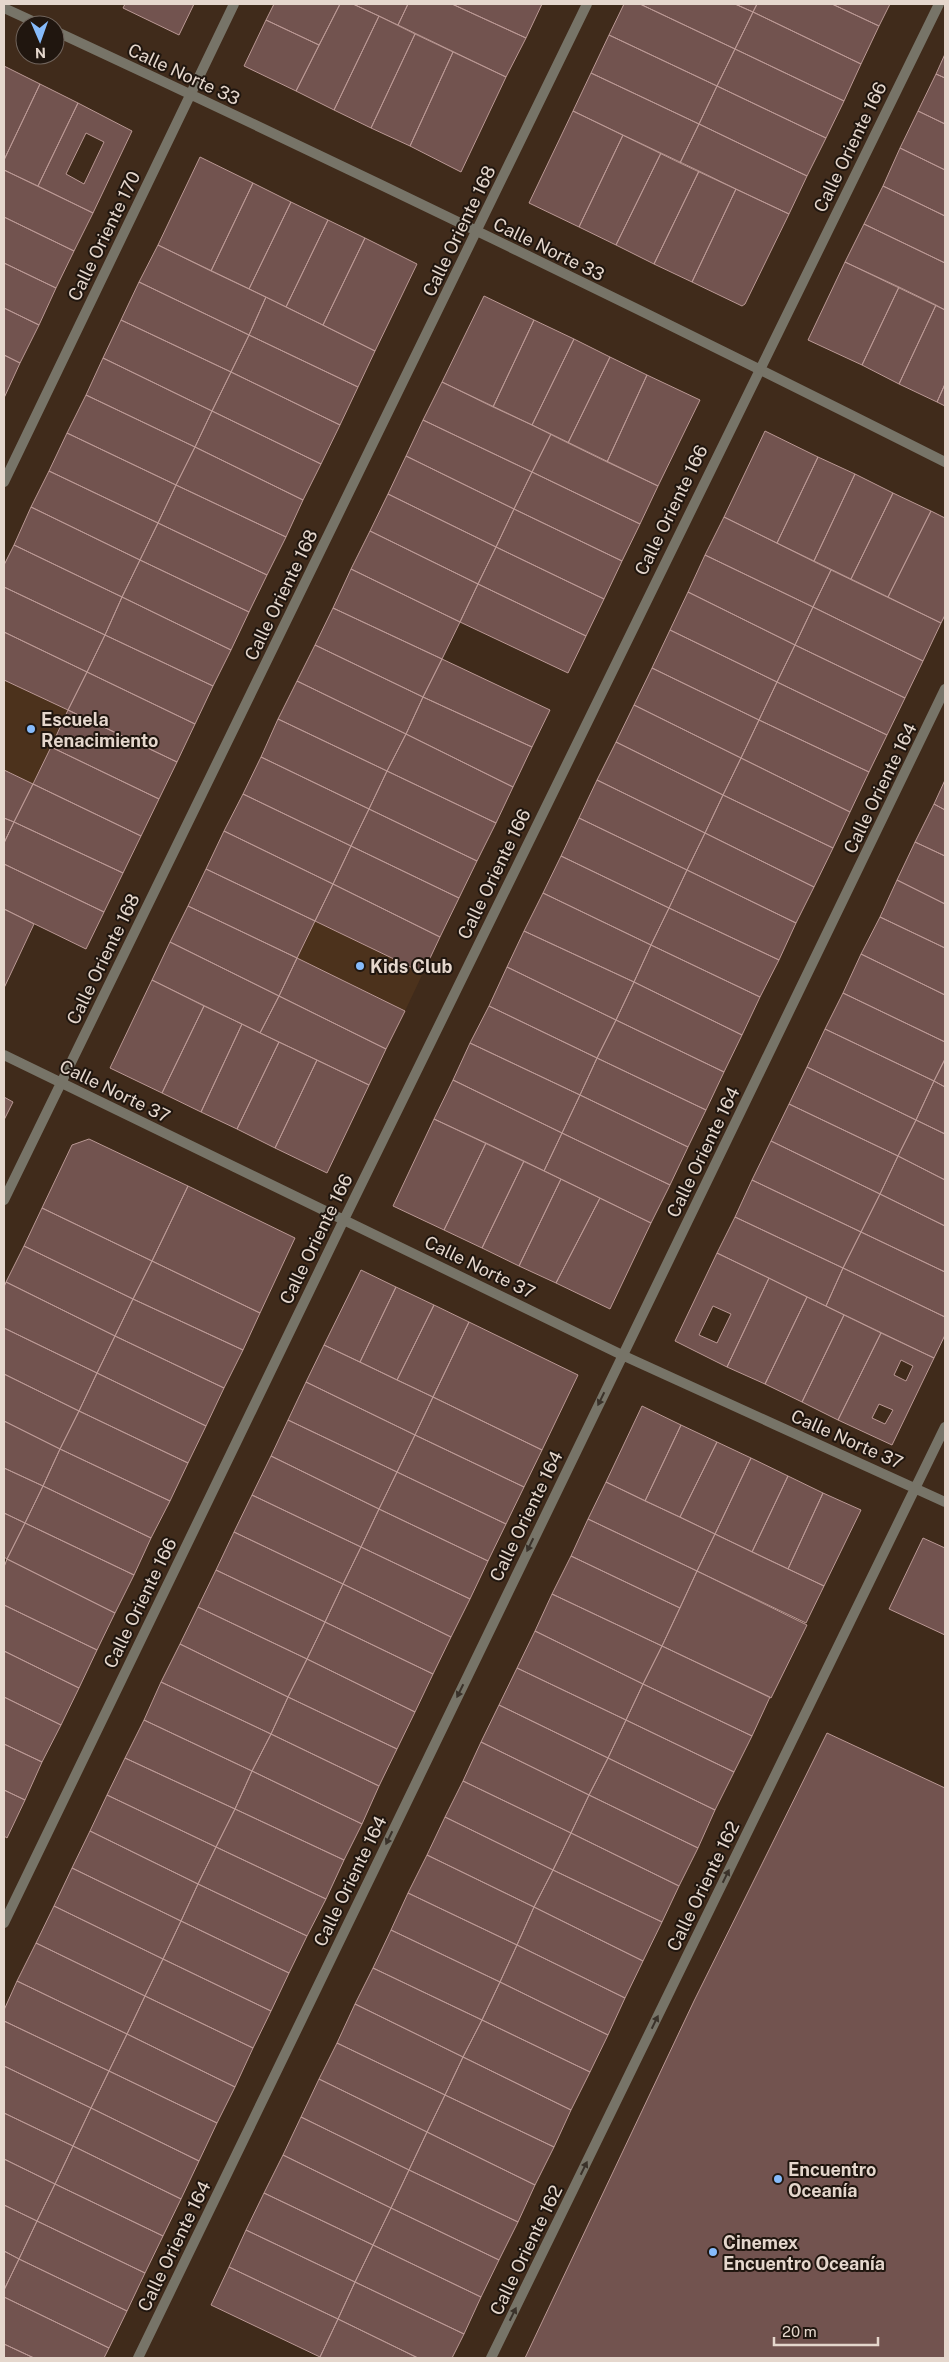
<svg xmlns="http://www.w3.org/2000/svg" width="949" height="2362" viewBox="0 0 949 2362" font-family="'Public Sans',sans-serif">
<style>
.built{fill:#4c321c}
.building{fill:#72534f;stroke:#ba9894;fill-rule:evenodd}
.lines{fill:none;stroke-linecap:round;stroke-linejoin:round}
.minor{stroke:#777468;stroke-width:10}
.oneway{fill:#3a322a}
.poi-dot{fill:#86bbfb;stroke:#20160f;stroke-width:2}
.labels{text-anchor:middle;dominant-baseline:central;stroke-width:4;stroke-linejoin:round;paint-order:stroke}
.street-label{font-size:18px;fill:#e5d7cd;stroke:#20160f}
.poi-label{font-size:18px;font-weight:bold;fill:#e5d7cd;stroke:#20160f;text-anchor:start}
</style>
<rect width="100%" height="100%" fill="#402b1b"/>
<!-- built -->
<path class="built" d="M 4,680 L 68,710 L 33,784 L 4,770 Z
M 315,921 L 423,973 L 405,1011 L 297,958 Z"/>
<!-- building -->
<path class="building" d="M 125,4 L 194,4 L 179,35 L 123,8 Z
M 274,4 L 340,4 L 319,45 L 266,20 Z
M 340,4 L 353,4 L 379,16 L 334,110 L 296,91 Z
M 353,4 L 408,4 L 398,25 Z
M 408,4 L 452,4 L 526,38 L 506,77 L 398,25 Z
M 452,4 L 542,4 L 526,38 Z
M 624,4 L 640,4 L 735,49 L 717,86 L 609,35 Z
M 640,4 L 735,4 L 753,12 L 735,49 Z
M 735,4 L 757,4 L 753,12 Z
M 757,4 L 832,4 L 879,26 L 861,64 L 753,12 Z
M 832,4 L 890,4 L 879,26 Z
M 753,12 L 861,64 L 844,101 L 735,49 Z
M 379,16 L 415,34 L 371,128 L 334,110 Z
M 266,20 L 319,45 L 296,91 L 244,66 Z
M 415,34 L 453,52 L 410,146 L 371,128 Z
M 609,35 L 717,86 L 699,124 L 591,73 Z
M 735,49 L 844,101 L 826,138 L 717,86 Z
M 453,52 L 506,77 L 461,172 L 410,146 Z
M 945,54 L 945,78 L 936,74 Z
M 4,66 L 40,84 L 4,160 Z
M 591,73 L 699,124 L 680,163 L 573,111 Z
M 936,74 L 945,78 L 945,124 L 918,111 Z
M 40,84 L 78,103 L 38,186 L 4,170 L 4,160 Z
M 717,86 L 826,138 L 807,176 L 699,124 Z
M 78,103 L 132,131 L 93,213 L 38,186 ZM 86,133 L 104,142 L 84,184 L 66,174 Z
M 573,111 L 623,135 L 579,227 L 529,203 Z
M 918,111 L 945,124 L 945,170 L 900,148 Z
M 699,124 L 807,176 L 789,214 L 680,163 Z
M 623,135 L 661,153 L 616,245 L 579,227 Z
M 900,148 L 945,170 L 945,216 L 883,186 Z
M 661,153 L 699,171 L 654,264 L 616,245 Z
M 200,157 L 253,183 L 211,271 L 158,245 Z
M 4,170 L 93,213 L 74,251 L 4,217 Z
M 699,171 L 736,189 L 692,282 L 654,264 Z
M 253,183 L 291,202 L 249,289 L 211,271 Z
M 883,186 L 945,216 L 945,263 L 864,224 Z
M 736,189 L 789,214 L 745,304 L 742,306 L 692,282 Z
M 291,202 L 328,220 L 286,307 L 249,289 Z
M 4,217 L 74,251 L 56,288 L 4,263 Z
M 328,220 L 365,238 L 323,325 L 286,307 Z
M 864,224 L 945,263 L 945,310 L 845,262 Z
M 365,238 L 417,264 L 375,351 L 323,325 Z
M 158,245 L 266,297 L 249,335 L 139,282 Z
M 845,262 L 899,287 L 862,365 L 808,340 Z
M 4,263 L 56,288 L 39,325 L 4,308 Z
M 139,282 L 249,335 L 231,372 L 121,320 Z
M 899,287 L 936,305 L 899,384 L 862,365 Z
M 484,296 L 534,320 L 493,407 L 442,382 Z
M 266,297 L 375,351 L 358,387 L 249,335 Z
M 936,305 L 945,310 L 945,384 L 937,402 L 899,384 Z
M 4,308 L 39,325 L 20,363 L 4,355 Z
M 121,320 L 231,372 L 212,411 L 103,358 Z
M 534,320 L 574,339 L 532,425 L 493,407 Z
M 249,335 L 358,387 L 340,425 L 231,372 Z
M 574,339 L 610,357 L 568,443 L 532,425 Z
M 4,355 L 20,363 L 4,398 Z
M 610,357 L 647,375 L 607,462 L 568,443 Z
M 103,358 L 212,411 L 195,447 L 86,395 Z
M 231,372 L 340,425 L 321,464 L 212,411 Z
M 647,375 L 700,400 L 658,486 L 607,462 Z
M 442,382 L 551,434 L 532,472 L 423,420 Z
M 945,384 L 945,406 L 937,402 Z
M 86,395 L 195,447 L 176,485 L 67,433 Z
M 212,411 L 321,464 L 303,500 L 195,447 Z
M 423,420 L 532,472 L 514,509 L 406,456 Z
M 765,431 L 818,457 L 777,543 L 724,517 Z
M 67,433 L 176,485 L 158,523 L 49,471 Z
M 551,434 L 658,486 L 640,524 L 532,472 Z
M 195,447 L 303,500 L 286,537 L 176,485 Z
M 406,456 L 514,509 L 496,547 L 388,494 Z
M 818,457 L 855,474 L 814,561 L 777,543 Z
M 49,471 L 158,523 L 140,560 L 31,507 Z
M 532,472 L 640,524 L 622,561 L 514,509 Z
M 855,474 L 893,493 L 851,579 L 814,561 Z
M 176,485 L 286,537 L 267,575 L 158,523 Z
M 893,493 L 931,511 L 888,597 L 851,579 Z
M 388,494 L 496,547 L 478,584 L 370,531 Z
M 31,507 L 140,560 L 122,597 L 14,545 Z
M 514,509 L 622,561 L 604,599 L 496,547 Z
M 931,511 L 945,518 L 945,615 L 941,623 L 888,597 Z
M 724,517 L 831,570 L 813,607 L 705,555 Z
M 158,523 L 267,575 L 249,612 L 140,560 Z
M 370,531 L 478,584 L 460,622 L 351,569 Z
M 14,545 L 122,597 L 105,635 L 4,587 L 4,565 Z
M 496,547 L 604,599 L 586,636 L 478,584 Z
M 705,555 L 813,607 L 795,645 L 688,592 Z
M 140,560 L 249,612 L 231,650 L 122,597 Z
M 351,569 L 460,622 L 442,659 L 333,608 Z
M 831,570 L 941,623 L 923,661 L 813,607 Z
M 478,584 L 586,636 L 568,673 L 460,622 Z
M 4,587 L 105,635 L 87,672 L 4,632 Z
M 688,592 L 795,645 L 777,682 L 670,630 Z
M 122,597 L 231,650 L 213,686 L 105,635 Z
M 813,607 L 923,661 L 905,698 L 795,645 Z
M 333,608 L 442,659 L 423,697 L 315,645 Z
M 670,630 L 777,682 L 759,720 L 652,668 Z
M 4,632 L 87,672 L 68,710 L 4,680 Z
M 105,635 L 213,686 L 195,724 L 87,672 Z
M 315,645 L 423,697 L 406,734 L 297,681 Z
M 795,645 L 905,698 L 887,735 L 777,682 Z
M 442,659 L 550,710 L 532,747 L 423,697 Z
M 652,668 L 759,720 L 741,758 L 634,705 Z
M 87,672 L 195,724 L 177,762 L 68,710 Z
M 297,681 L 406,734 L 387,771 L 278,719 Z
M 777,682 L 887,735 L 869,772 L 759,720 Z
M 423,697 L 532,747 L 513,787 L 406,734 Z
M 634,705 L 741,758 L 723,795 L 616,742 Z
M 68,710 L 177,762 L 159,799 L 51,747 Z
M 278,719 L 387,771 L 369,809 L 261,757 Z
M 759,720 L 869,772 L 850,812 L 741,758 Z
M 406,734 L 513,787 L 496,823 L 387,771 Z
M 616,742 L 723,795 L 705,833 L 597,780 Z
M 51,747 L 159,799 L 141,836 L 33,784 Z
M 261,757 L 369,809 L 351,846 L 243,794 Z
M 741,758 L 850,812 L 833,848 L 723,795 Z
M 4,770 L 33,784 L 14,822 L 4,818 Z
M 387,771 L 496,823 L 477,861 L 369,809 Z
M 597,780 L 705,833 L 687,870 L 579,818 Z
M 945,780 L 945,810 L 934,804 Z
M 33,784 L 141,836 L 123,873 L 14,822 Z
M 243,794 L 351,846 L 333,884 L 224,831 Z
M 723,795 L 833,848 L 814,887 L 705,833 Z
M 934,804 L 945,810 L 945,856 L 915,842 Z
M 369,809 L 477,861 L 459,898 L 351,846 Z
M 4,818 L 14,822 L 4,843 Z
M 579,818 L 687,870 L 669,908 L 561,856 Z
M 14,822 L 123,873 L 104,912 L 4,864 L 4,843 Z
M 224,831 L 333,884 L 315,921 L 206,869 Z
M 705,833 L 814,887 L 796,923 L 687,870 Z
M 915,842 L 945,856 L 945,904 L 897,880 Z
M 351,846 L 459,898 L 440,937 L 333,884 Z
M 561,856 L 669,908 L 651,945 L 543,893 Z
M 4,864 L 104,912 L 86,949 L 4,909 Z
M 206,869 L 315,921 L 297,958 L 188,906 Z
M 687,870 L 796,923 L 779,960 L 669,908 Z
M 897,880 L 945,904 L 945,948 L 880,917 Z
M 333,884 L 440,937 L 423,973 L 315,921 Z
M 543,893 L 651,945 L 634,982 L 524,931 Z
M 188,906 L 297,958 L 279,996 L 170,942 Z
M 669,908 L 779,960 L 760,997 L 651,945 Z
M 4,909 L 34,924 L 4,988 Z
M 880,917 L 945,948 L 945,995 L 861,954 Z
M 524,931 L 634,982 L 616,1020 L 507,967 Z
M 170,942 L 279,996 L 260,1033 L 152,980 Z
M 651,945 L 760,997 L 742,1035 L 634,982 Z
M 861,954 L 945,995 L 945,1042 L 843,993 Z
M 297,958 L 405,1011 L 386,1049 L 279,996 Z
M 507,967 L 616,1020 L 597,1058 L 489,1006 Z
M 152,980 L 204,1006 L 162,1093 L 110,1068 Z
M 634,982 L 742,1035 L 724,1072 L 616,1020 Z
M 843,993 L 945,1042 L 945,1059 L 934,1081 L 825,1029 Z
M 279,996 L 386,1049 L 369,1085 L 260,1033 Z
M 204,1006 L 242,1024 L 201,1112 L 162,1093 Z
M 489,1006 L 597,1058 L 580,1095 L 470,1043 Z
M 616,1020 L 724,1072 L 706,1110 L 597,1058 Z
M 242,1024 L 279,1042 L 237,1129 L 201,1112 Z
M 825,1029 L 934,1081 L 916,1120 L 807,1067 Z
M 279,1042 L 317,1060 L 275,1148 L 237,1129 Z
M 470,1043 L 580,1095 L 562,1133 L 453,1080 Z
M 597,1058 L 706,1110 L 688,1147 L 580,1095 Z
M 945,1059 L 945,1087 L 934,1081 Z
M 317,1060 L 369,1085 L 327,1173 L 275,1148 Z
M 807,1067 L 916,1120 L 898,1156 L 789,1104 Z
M 453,1080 L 562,1133 L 544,1171 L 434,1119 Z
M 934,1081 L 945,1087 L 945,1134 L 916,1120 Z
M 580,1095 L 688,1147 L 670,1185 L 562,1133 Z
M 4,1097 L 13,1102 L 4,1120 Z
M 789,1104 L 898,1156 L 880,1194 L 771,1141 Z
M 434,1119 L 486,1143 L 444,1230 L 393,1206 Z
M 916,1120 L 945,1134 L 945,1180 L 898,1156 Z
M 562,1133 L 670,1185 L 651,1223 L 544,1171 Z
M 89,1139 L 188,1186 L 152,1261 L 42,1208 L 72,1145 Z
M 771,1141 L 880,1194 L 861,1232 L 752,1180 Z
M 486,1143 L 524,1161 L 482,1248 L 444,1230 Z
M 898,1156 L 945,1180 L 945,1226 L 880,1194 Z
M 524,1161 L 561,1179 L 519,1266 L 482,1248 Z
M 561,1179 L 600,1198 L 556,1283 L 519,1266 Z
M 752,1180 L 861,1232 L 843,1268 L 735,1217 Z
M 188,1186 L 295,1238 L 260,1313 L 152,1261 Z
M 880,1194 L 945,1226 L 945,1272 L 861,1232 Z
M 600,1198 L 651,1223 L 610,1309 L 556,1283 Z
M 42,1208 L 152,1261 L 133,1299 L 24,1246 Z
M 735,1217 L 843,1268 L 826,1306 L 717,1253 Z
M 861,1232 L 945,1272 L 945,1317 L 843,1268 Z
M 24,1246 L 133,1299 L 115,1336 L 6,1282 Z
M 717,1253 L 769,1278 L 727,1367 L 675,1341 ZM 713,1306 L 731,1314 L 717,1343 L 699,1335 Z
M 152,1261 L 260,1313 L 243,1350 L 133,1299 Z
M 843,1268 L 945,1317 L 945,1335 L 934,1358 L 826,1306 Z
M 361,1270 L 396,1287 L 360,1362 L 324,1345 Z
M 769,1278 L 807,1297 L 765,1384 L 727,1367 Z
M 6,1282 L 115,1336 L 97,1373 L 4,1328 L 4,1287 Z
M 396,1287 L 434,1305 L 397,1380 L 360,1362 Z
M 807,1297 L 844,1315 L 802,1402 L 765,1384 Z
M 133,1299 L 243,1350 L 224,1388 L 115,1336 Z
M 434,1305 L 469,1322 L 433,1397 L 397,1380 Z
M 844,1315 L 881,1333 L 838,1420 L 802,1402 Z
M 469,1322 L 578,1375 L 542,1450 L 433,1397 Z
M 4,1328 L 97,1373 L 79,1411 L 4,1374 Z
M 881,1333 L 934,1358 L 892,1445 L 838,1420 ZM 901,1360 L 913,1366 L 906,1381 L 894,1375 ZM 879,1404 L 893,1410 L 885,1424 L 872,1418 Z
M 115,1336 L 224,1388 L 206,1426 L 97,1373 Z
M 324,1345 L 433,1397 L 415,1435 L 306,1382 Z
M 97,1373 L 206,1426 L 188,1463 L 79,1411 Z
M 4,1374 L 79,1411 L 60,1449 L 4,1421 Z
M 306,1382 L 415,1435 L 397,1472 L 288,1420 Z
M 433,1397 L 542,1450 L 524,1487 L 415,1435 Z
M 642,1406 L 681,1425 L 645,1501 L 606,1482 Z
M 79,1411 L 188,1463 L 170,1501 L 60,1449 Z
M 288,1420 L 397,1472 L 379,1509 L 271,1456 Z
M 4,1421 L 60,1449 L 43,1486 L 4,1468 Z
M 681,1425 L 717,1442 L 680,1517 L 645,1501 Z
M 415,1435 L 524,1487 L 506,1524 L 397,1472 Z
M 717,1442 L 751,1458 L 715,1534 L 680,1517 Z
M 60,1449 L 170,1501 L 151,1538 L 43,1486 Z
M 271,1456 L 379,1509 L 361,1547 L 252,1495 Z
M 751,1458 L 788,1476 L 752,1552 L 715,1534 Z
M 4,1468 L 43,1486 L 25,1523 L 4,1513 Z
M 397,1472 L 506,1524 L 488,1561 L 379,1509 Z
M 788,1476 L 823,1493 L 788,1569 L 752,1552 Z
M 606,1482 L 715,1534 L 697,1571 L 588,1519 Z
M 43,1486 L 151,1538 L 134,1575 L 25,1523 Z
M 823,1493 L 861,1510 L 824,1586 L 788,1569 Z
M 252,1495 L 361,1547 L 343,1584 L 234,1532 Z
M 379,1509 L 488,1561 L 470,1599 L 361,1547 Z
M 4,1513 L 25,1523 L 7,1559 L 4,1557 Z
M 588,1519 L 697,1571 L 680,1608 L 571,1556 Z
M 25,1523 L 134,1575 L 115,1613 L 7,1559 Z
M 234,1532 L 343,1584 L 325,1622 L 216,1570 Z
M 715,1534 L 824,1586 L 806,1623 L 697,1571 Z
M 923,1538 L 945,1548 L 945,1635 L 889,1609 Z
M 361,1547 L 470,1599 L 451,1637 L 343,1584 Z
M 571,1556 L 680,1608 L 662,1646 L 552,1594 Z
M 7,1559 L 115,1613 L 97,1650 L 4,1605 L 4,1567 Z
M 216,1570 L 325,1622 L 307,1659 L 198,1607 Z
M 697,1571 L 807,1625 L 771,1698 L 662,1646 Z
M 343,1584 L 451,1637 L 433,1674 L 325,1622 Z
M 552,1594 L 662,1646 L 643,1684 L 535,1631 Z
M 4,1605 L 97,1650 L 79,1688 L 4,1651 Z
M 198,1607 L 307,1659 L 288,1697 L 180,1644 Z
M 325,1622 L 433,1674 L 415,1712 L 307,1659 Z
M 535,1631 L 643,1684 L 626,1720 L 517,1668 Z
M 180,1644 L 288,1697 L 271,1734 L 161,1682 Z
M 662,1646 L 770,1697 L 752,1736 L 643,1684 Z
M 4,1651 L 79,1688 L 61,1725 L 4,1697 Z
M 307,1659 L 415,1712 L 397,1749 L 288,1697 Z
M 517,1668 L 626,1720 L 608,1758 L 499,1705 Z
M 161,1682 L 271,1734 L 252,1771 L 144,1720 Z
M 643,1684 L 752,1736 L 734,1772 L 626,1720 Z
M 4,1697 L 61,1725 L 42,1762 L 4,1744 Z
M 288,1697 L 397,1749 L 379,1786 L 271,1734 Z
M 499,1705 L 608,1758 L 589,1795 L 481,1742 Z
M 144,1720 L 252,1771 L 235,1809 L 125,1758 Z
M 626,1720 L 734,1772 L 715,1810 L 608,1758 Z
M 827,1733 L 945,1788 L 945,2358 L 525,2358 L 694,2001 Z
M 271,1734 L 379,1786 L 362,1824 L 252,1771 Z
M 481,1742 L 589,1795 L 571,1833 L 463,1781 Z
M 4,1744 L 42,1762 L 25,1800 L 4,1790 Z
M 125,1758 L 235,1809 L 216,1847 L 107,1795 Z
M 608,1758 L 715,1810 L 698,1848 L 589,1795 Z
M 252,1771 L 362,1824 L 344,1860 L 235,1809 Z
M 463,1781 L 571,1833 L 553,1870 L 445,1817 Z
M 4,1790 L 25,1800 L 7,1838 L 4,1836 Z
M 107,1795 L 216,1847 L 198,1884 L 90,1831 Z
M 589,1795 L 698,1848 L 679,1886 L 571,1833 Z
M 235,1809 L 344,1860 L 326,1899 L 216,1847 Z
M 445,1817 L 553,1870 L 534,1907 L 427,1855 Z
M 90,1831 L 198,1884 L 181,1921 L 72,1868 Z
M 571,1833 L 679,1886 L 662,1922 L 553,1870 Z
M 216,1847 L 326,1899 L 307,1936 L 198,1884 Z
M 427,1855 L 534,1907 L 517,1945 L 408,1893 Z
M 72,1868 L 181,1921 L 163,1959 L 54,1906 Z
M 553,1870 L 662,1922 L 643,1961 L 534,1907 Z
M 198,1884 L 307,1936 L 289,1973 L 181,1921 Z
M 408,1893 L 517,1945 L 500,1982 L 391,1930 Z
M 54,1906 L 163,1959 L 145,1996 L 36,1943 Z
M 534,1907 L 643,1961 L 625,1998 L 517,1945 Z
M 181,1921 L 289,1973 L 271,2011 L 163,1959 Z
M 391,1930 L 500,1982 L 482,2020 L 373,1968 Z
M 36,1943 L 145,1996 L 127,2034 L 17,1981 Z
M 517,1945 L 625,1998 L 608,2035 L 500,1982 Z
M 163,1959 L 271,2011 L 253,2048 L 145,1996 Z
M 373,1968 L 482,2020 L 463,2057 L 355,2004 Z
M 17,1981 L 127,2034 L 109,2071 L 4,2021 L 4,2010 Z
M 500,1982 L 608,2035 L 590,2072 L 482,2020 Z
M 145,1996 L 253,2048 L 235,2087 L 127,2034 Z
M 355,2004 L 463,2057 L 445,2095 L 337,2043 Z
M 482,2020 L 590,2072 L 571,2110 L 463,2057 Z
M 4,2021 L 109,2071 L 91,2108 L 4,2066 Z
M 127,2034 L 235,2087 L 217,2123 L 109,2071 Z
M 337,2043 L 445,2095 L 427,2132 L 319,2079 Z
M 463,2057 L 571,2110 L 554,2147 L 445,2095 Z
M 4,2066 L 91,2108 L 73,2146 L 4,2113 Z
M 109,2071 L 217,2123 L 199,2161 L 91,2108 Z
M 319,2079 L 427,2132 L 409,2170 L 301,2117 Z
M 445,2095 L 554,2147 L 535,2185 L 427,2132 Z
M 91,2108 L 199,2161 L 181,2199 L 73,2146 Z
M 4,2113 L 73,2146 L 55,2184 L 4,2159 Z
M 301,2117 L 409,2170 L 391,2208 L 283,2155 Z
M 427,2132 L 535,2185 L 518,2222 L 409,2170 Z
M 73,2146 L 181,2199 L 163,2236 L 55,2184 Z
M 283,2155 L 391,2208 L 373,2245 L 264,2193 Z
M 4,2159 L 55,2184 L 37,2221 L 4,2205 Z
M 409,2170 L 518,2222 L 499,2260 L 391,2208 Z
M 55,2184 L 163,2236 L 145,2273 L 37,2221 Z
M 264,2193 L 373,2245 L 355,2282 L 246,2230 Z
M 4,2205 L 37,2221 L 19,2259 L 4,2251 Z
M 391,2208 L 499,2260 L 481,2297 L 373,2245 Z
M 37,2221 L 145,2273 L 127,2311 L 19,2259 Z
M 246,2230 L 355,2282 L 338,2319 L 229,2267 Z
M 373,2245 L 481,2297 L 464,2334 L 355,2282 Z
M 4,2251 L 19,2259 L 4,2290 Z
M 19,2259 L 127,2311 L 109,2348 L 4,2297 L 4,2290 Z
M 229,2267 L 338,2319 L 320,2357 L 211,2305 Z
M 355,2282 L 464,2334 L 452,2358 L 418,2358 L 338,2319 Z
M 4,2297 L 109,2348 L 104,2358 L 34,2358 L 4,2344 Z
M 338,2319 L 418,2358 L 323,2358 L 320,2357 Z
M 4,2344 L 34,2358 L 4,2358 Z"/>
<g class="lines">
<!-- minor -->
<path class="minor" d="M 4,8 L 41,25
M 55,31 C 354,170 651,314 945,462
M 4,482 L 234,4
M 4,1055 L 622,1355 L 945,1502
M 4,1200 L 587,4
M 4,1923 C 313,1282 623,642 939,4
M 138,2358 L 945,689
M 491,2358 L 945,1427"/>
</g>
<!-- one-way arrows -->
<defs><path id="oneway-solid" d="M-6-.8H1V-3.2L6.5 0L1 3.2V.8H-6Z" transform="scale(1.25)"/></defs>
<g class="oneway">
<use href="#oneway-solid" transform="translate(601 1399) rotate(116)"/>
<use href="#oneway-solid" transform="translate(530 1545) rotate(116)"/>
<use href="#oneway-solid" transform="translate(460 1691) rotate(116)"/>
<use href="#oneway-solid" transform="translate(389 1838) rotate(116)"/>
<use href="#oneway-solid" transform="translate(726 1876) rotate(-64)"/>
<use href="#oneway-solid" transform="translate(655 2022) rotate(-64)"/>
<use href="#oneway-solid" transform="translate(584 2168) rotate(-64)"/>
<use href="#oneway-solid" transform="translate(513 2314) rotate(-64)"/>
</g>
<!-- markers -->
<g class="poi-dot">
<circle cx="31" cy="729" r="5"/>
<circle cx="360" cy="966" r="5"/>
<circle cx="778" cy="2179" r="5"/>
<circle cx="713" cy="2252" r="5"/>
</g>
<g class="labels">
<!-- street labels -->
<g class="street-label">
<text transform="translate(184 74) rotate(25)">Calle Norte 33</text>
<text transform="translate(850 147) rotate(-64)">Calle Oriente 166</text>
<text transform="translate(459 231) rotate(-64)">Calle Oriente 168</text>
<text transform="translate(104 236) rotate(-64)">Calle Oriente 170</text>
<text transform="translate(549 249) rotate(26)">Calle Norte 33</text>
<text transform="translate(671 510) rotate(-64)">Calle Oriente 166</text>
<text transform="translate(281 595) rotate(-64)">Calle Oriente 168</text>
<text transform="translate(880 788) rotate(-64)">Calle Oriente 164</text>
<text transform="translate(494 874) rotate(-64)">Calle Oriente 166</text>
<text transform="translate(103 959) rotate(-64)">Calle Oriente 168</text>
<text transform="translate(115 1091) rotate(26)">Calle Norte 37</text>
<text transform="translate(703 1152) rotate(-64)">Calle Oriente 164</text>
<text transform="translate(316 1239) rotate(-64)">Calle Oriente 166</text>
<text transform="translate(480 1267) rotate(26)">Calle Norte 37</text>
<text transform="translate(847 1439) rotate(24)">Calle Norte 37</text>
<text transform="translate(526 1516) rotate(-64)">Calle Oriente 164</text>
<text transform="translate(140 1603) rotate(-64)">Calle Oriente 166</text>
<text transform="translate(350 1881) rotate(-64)">Calle Oriente 164</text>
<text transform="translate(703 1886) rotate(-64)">Calle Oriente 162</text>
<text transform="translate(174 2246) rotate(-64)">Calle Oriente 164</text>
<text transform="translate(526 2250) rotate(-64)">Calle Oriente 162</text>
</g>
<!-- poi labels -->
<g class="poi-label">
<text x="41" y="719">Escuela<tspan x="41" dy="21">Renacimiento</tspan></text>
<text x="370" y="966">Kids Club</text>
<text x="788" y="2169">Encuentro<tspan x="788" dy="21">Oceanía</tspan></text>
<text x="723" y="2242">Cinemex<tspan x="723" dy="21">Encuentro Oceanía</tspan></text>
</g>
</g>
<!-- border -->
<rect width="949" height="2362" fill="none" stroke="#e5d7cd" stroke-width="10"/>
<!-- north arrow -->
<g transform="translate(40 40) rotate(178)"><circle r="24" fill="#20160f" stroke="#6f635b"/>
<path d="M0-4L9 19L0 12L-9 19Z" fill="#86bbfb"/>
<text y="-8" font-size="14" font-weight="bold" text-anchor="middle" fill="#e5d7cd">N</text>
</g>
<!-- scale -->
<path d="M774 2337v8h104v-8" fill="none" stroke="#e5d7cd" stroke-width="2.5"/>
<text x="782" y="2337" font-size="15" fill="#e5d7cd" stroke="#20160f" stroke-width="4" paint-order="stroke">20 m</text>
</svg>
